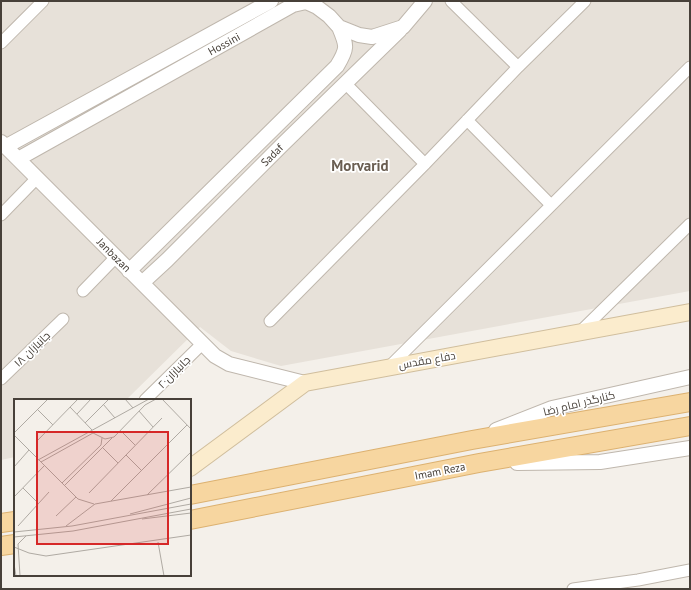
<svg xmlns="http://www.w3.org/2000/svg" width="691" height="590" viewBox="0 0 691 590" font-family="'PT Sans',Cairo,sans-serif">
<style>
.residential{fill:#e7e1d9}
.lines{fill:none;stroke-linecap:round;stroke-linejoin:round}
.minor-casing{stroke:#bfb7ad;stroke-width:13}
.tertiary-casing{stroke:#bfb7ad;stroke-width:16}
.secondary-casing{stroke:#d0be9d;stroke-width:18}
.primary-casing{stroke:#dcb170;stroke-width:20}
.minor{stroke:#fff;stroke-width:11}
.tertiary{stroke:#fff;stroke-width:14}
.secondary{stroke:#fbeccd;stroke-width:16}
.primary{stroke:#f7d6a0;stroke-width:18}
.labels{text-anchor:middle;dominant-baseline:central;stroke-width:3.5;stroke-linejoin:round;paint-order:stroke}
.street-label{font-size:11px;fill:#474039;stroke:#fff}
.district-label{font-size:15px;font-weight:bold;fill:#695d51;stroke:#fff}
.inset-road{fill:none;stroke:#afaaa3;stroke-width:1}
.view{fill:#d62828;fill-opacity:0.15;stroke:#d62828;stroke-width:2}
.inset-edge{fill:none;stroke:#474039;stroke-width:2}
</style>
<rect width="100%" height="100%" fill="#f4f0ea"/>
<!-- residential -->
<path class="residential" d="M 1,1 L 690,1 L 690,291 L 281,366 L 231,351 L 200,327 L 126,400 L 15,400 L 15,457 L 1,460 Z"/>
<g class="lines">
<!-- minor casing -->
<g class="minor-casing">
<path id="minor" d="M 451,1 L 518,67
M 1,43 L 43,1
M 345,83 L 425,164
M 467,120 L 551,205
M 1,215 L 37,178
M 83,291 L 116,257
M 270,321 L 425,164 L 518,67 L 585,1
M 580,332 L 690,224
M 389,367 L 690,67
M 1,379 L 63,319
M 145,400 L 202,344
M 573,589 L 638,580 L 690,570"/>
</g>
<!-- tertiary casing -->
<g class="tertiary-casing">
<path id="tertiary" d="M 1,142 L 215,356 L 229,364 L 305,383
M 5,147 L 271,1
M 18,159 L 293,5 L 306,2 L 317,7 L 329,16 L 339,27 L 359,35 L 372,37 L 403,27 L 425,1
M 129,271 L 337,66 C 348,48 347,46 339,27
M 142,283 L 167,260 L 282,145 L 400,30
M 496,430 L 552,408 L 690,377
M 517,463 L 600,462 L 690,448"/>
</g>
<!-- secondary casing -->
<g class="secondary-casing">
<path id="secondary" d="M 190,468 L 305,383 L 690,312"/>
</g>
<!-- primary casing -->
<g class="primary-casing">
<path id="primary" d="M 190,495 L 472,440 L 690,402
M 190,520 L 479,463 L 690,426
M 1,523 L 15,521
M 1,546 L 15,544"/>
</g>
<!-- minor -->
<use href="#minor" class="minor"/>
<!-- tertiary -->
<use href="#tertiary" class="tertiary"/>
<!-- secondary -->
<use href="#secondary" class="secondary"/>
<!-- primary -->
<use href="#primary" class="primary"/>
</g>
<g class="labels">
<!-- street labels -->
<g class="street-label">
<text transform="translate(224 44) rotate(-29)">Hossini</text>
<text transform="translate(272 155) rotate(-45)">Sadaf</text>
<text transform="translate(114 255) rotate(45)">Janbazan</text>
<text transform="translate(32 349) rotate(-44)">جانبازان ۱۸</text>
<text transform="translate(427 360) rotate(-10)">دفاع مقدس</text>
<text transform="translate(174 372) rotate(-45)">جانبازان۲۰</text>
<text transform="translate(579 403) rotate(-14)">کنارگذر امام رضا</text>
<text transform="translate(440 471) rotate(-11)">Imam Reza</text>
</g>
<!-- district labels -->
<g class="district-label">
<text x="360" y="165">Morvarid</text>
</g>
</g>
<!-- overview -->
<g transform="translate(14 399)">
<rect width="177" height="177" fill="#f4f0ea"/>
<path class="inset-road" d="M 111,0 L 119,9M 148,0 L 177,30M 89,5 L 101,19M 56,8 L 78,31M 24,11 L 39,26M 125,12 L 139,28M 63,15 L 77,0M 71,24 L 95,0M 106,31 L 121,46M 0,34 L 34,0M 0,36 L 64,100 L 80,105M 23,42 L 64,0M 89,49 L 104,64M 112,56 L 128,72M 24,61 L 135,0M 27,63 L 79,34 L 91,40 L 100,38 L 131,6 L 142,0M 0,68 L 15,51M 48,84 L 87,46 L 88,39M 50,87 L 98,39M 9,89 L 24,104M 75,94 L 148,19M 133,96 L 177,53M 0,98 L 30,67M 97,102 L 173,26M 116,115 L 177,99M 42,117 L 62,98M 128,120 L 177,114M 4,127 L 35,93M 52,127 L 81,105 L 177,88M 0,133 L 58,127 L 177,105M 0,138 L 59,132 L 177,110M 144,143 L 150,177M 0,148 L 15,154 L 32,157 L 177,136M 0,165 L 2,177M 6,177 L 4,145 L 12,137"/>
<path class="view" d="M 23,33 L 154,33 L 154,145 L 23,145 Z"/>
<rect width="177" height="177" class="inset-edge"/>
</g>
<!-- border -->
<rect width="691" height="590" fill="none" stroke="#474039" stroke-width="4"/>
</svg>
